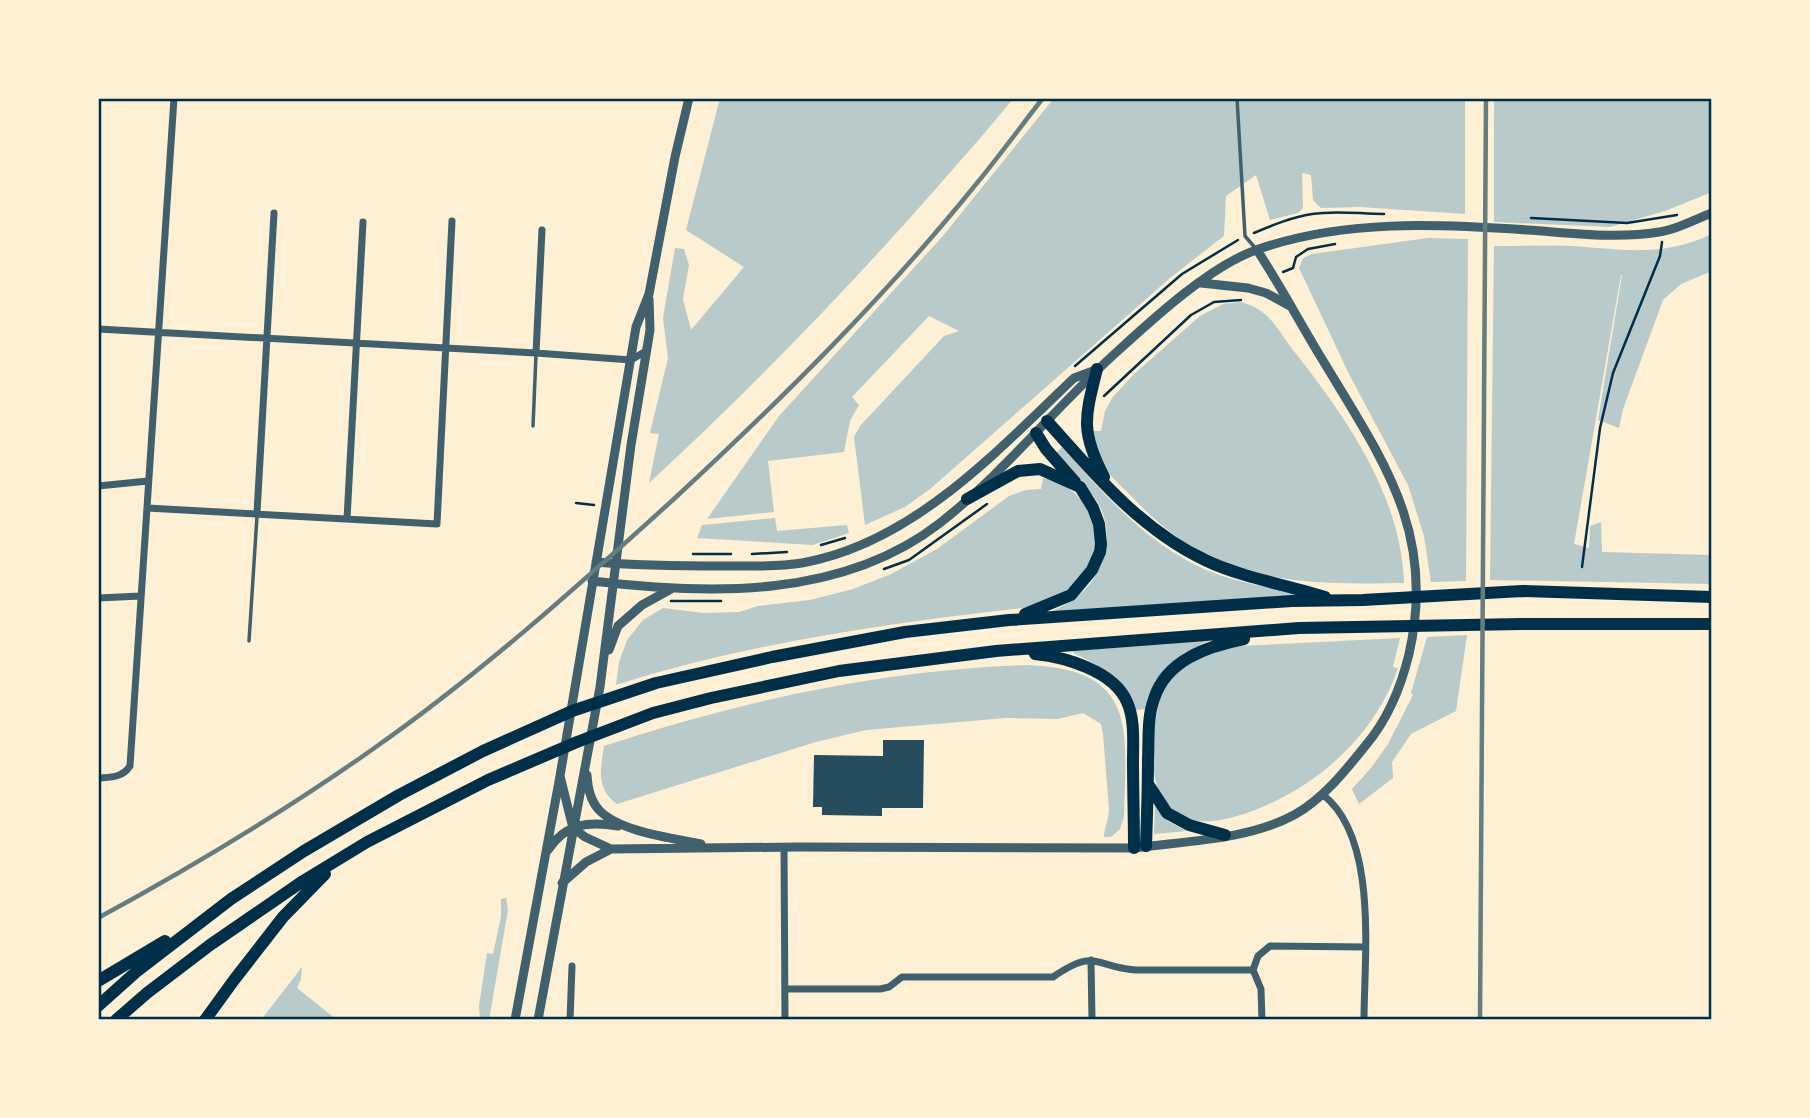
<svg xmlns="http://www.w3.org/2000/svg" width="1810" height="1118" viewBox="0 0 1810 1118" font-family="'Varela Round',sans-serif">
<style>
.green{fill:#b9caca}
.building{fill:#264d5e}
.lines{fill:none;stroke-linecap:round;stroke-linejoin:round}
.path{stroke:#003049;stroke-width:2.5}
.service{stroke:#3f606c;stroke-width:3.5}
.minor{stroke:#3f606c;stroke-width:7}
.tertiary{stroke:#3f606c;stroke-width:9}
.trunk{stroke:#003049;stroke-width:12}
.rail{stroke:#657d81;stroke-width:4.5}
.neatline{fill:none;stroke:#003049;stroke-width:2.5}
</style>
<rect width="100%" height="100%" fill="#fdf0d5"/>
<!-- green -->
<path class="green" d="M 720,98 L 1014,98 C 900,234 779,363 649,483 L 659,434 L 650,433 L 668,358 L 663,318 L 675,248 L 684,249 L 689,265 L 683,299 L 691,330 L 744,267 L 686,230 Z
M 1054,98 L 1465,98 L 1465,214 L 1360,207 L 1321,208 L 1313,200 L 1311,175 L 1302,173 L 1303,208 L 1298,213 L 1270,220 L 1256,175 L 1226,196 L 1224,236 L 1170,278 L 930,489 L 905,507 L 865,525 L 854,437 L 860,426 L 944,336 L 959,331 L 929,316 L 852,397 L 859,405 L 850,421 L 844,452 L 768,461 L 774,512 L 707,519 L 779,416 L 942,237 Z
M 1494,98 L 1712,98 L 1712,192 L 1665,211 L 1610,227 L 1494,222 Z
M 1712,234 L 1712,271 L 1681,284 L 1663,300 L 1623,409 L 1619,428 L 1598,420 L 1622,275 L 1621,275 L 1574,544 L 1589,548 L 1590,526 L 1601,522 L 1602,552 L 1712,555 L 1712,584 L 1490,580 L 1494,246 C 1519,246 1544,245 1569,246 C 1624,249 1660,258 1712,234 Z
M 1428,238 L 1468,239 L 1466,581 L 1431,582 L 1424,536 L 1408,485 L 1349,374 L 1299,268 L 1303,258 L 1312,254 Z
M 1239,302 C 1269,308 1276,328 1293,350 C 1346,417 1401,495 1404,583 C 1301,585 1217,584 1140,505 C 1129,493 1113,480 1103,466 C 1097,457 1094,442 1090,431 L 1101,431 L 1105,411 L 1112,398 L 1133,375 L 1200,316 L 1223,304 Z
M 1062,447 C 1108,499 1153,551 1219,575 C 1247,584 1275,589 1303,595 L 1050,612 C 1059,608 1070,603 1078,596 C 1105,574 1116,534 1098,503 C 1087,485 1070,469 1056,453 Z
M 1043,478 C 1079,484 1109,525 1092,561 C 1088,570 1075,584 1068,591 C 1056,601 1036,605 1022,608 C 884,624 748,643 616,685 L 619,662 L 627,640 L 643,620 L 663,608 L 703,613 L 739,612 L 758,606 L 810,600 L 853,589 L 891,574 L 937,549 L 1009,496 L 1026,490 L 1041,489 Z
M 775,518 L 777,531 L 847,525 L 849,533 L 813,545 L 697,538 L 702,525 Z
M 1467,635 L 1456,711 L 1411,734 L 1392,762 L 1393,778 L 1359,804 L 1352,789 L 1371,768 L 1388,744 L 1413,695 L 1411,693 L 1427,637 Z
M 1400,638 L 1393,667 L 1398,668 C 1375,737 1313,791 1244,814 C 1224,820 1202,826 1182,816 C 1171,811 1162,800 1158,789 C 1149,767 1153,704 1167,685 C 1184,661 1212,650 1240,646 Z
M 1210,640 L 1184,653 L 1167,667 L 1157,679 L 1146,709 L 1136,710 C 1117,681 1107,667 1073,653 L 1074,651 Z
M 1027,665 C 1139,669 1126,730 1124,817 L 1120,829 L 1111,837 L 1104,837 C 1104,827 1109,820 1109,809 L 1103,734 L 1101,724 L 1083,713 L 1058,719 L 1006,718 L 866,730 L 816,742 L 617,804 C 595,789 601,767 604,746 C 740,701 883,670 1027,665 Z
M 1155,806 L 1168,821 L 1186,831 L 1154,834 Z
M 506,898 L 508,910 L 489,1020 L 480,1020 L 479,1006 L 487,953 L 493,954 L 501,917 L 501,899 Z
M 302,967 L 301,979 L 297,988 L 337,1020 L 261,1020 Z"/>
<!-- building -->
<path class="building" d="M 883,740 L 924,740 L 923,808 L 882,808 L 882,816 L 822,815 L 822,807 L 813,807 L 814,755 L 883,756 Z"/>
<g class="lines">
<!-- path -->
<path class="path" d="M 1531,218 L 1627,223 L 1677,215
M 1254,233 C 1273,225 1292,217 1312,214 C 1336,210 1360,214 1384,214
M 1283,272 L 1293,268 L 1296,257 L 1308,249 L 1335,244
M 1075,366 L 1182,274 L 1238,240
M 1104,396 L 1191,315 L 1214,302 L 1241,300
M 576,503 L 594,505
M 821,545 L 845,538
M 693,554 L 731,554
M 752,554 L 787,552
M 1582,567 L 1600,428 L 1613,373 L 1660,256 L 1662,242
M 884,569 L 909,560 L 987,504
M 671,601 L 721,601"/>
<!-- service -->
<path class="service" d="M 1237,98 L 1245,236 L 1256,249
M 533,426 L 536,355
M 249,641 L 257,516"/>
<!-- minor -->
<path class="minor" d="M 98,329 L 536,353 L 631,360 L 646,351
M 536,353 L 542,230
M 98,486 L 148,481
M 147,508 L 437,524 L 452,221
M 257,513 L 274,213
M 347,519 L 363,222
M 98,598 L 141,596
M 98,778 C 111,777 122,778 130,766 L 174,98
M 1322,794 C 1379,837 1364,957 1364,1020
M 784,847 L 785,1020
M 1091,960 L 1092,1020
M 1253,970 L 1261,989 L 1262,1020
M 786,989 L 880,989 L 889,987 L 902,977 L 1053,977 C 1097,947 1093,967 1136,970 L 1253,970 L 1258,956 L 1270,946 L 1365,947
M 570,1020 L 572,966"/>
<!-- tertiary -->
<path class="tertiary" d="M 1201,283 L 1248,288 L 1266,293 L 1290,306
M 596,562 C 640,566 684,566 728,566 C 753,566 778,567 802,563 C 913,543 996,452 1074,378 L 1093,371
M 592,581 C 710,595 842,599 940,523 C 1006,471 1058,404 1120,349 C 1156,316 1211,266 1256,250 C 1343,219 1438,224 1528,230 C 1572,233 1616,239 1659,232 C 1677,230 1695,219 1712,213
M 609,650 L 618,626 L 642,605 L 671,589
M 587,775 C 588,788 590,800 599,810 C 620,832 672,838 701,844
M 560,776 L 573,828 L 585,837 L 611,849 L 798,847 L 1134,848 C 1186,841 1248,840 1294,815 C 1323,799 1346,770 1366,745 C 1388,719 1401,687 1409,654 C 1437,532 1382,459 1322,359 C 1300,323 1280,285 1257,250
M 548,850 C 566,823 588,821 618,826
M 562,883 L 586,862 L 611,849
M 515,1020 L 560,776 L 636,327 L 649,294 L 675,157 L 689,98
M 538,1020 L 600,687 L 631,445 L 650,330 L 649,299"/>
<!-- trunk -->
<path class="trunk" d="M 1097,369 C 1085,417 1080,431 1104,477
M 1047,421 C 1094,474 1142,531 1207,561 C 1244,578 1287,585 1325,597
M 1036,433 L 1046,449 L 1075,482
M 967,499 L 1018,471 L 1040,469 L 1080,487 L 1093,508 L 1099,524 L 1101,544 L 1100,552 L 1092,570 L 1071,595 L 1025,614
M 1035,654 C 1065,657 1114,671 1127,702 C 1135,719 1133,743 1133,761 C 1133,790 1134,819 1134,848
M 1148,784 L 1167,813 L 1189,825 L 1225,835
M 1146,846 C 1147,817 1148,788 1148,759 C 1149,739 1147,718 1154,699 C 1166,660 1208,646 1244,639
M 98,981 L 165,941
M 98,1006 L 136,972 L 231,899 L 304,851 L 399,795 L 483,751 L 572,711 L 656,683 L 772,657 L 905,632 L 1009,620 L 1292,601 L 1363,600 L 1522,591 L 1712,597
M 116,1020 L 147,993 L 210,945 L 303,881 L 367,842 L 488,780 L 577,742 L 653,713 L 711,698 L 839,671 L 996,651 L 1299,628 L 1521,624 L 1712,624
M 205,1020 L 234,980 L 283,917 L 325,874"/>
<!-- rail -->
<path class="rail" d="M 98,918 C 192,867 285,811 373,749 C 480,674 578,586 675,498 C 781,400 886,296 977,183 C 1000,155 1021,126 1043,98
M 1480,1020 L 1486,98"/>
</g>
<!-- border -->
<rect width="1810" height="1118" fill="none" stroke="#fdf0d5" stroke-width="200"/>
<rect x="100" y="100" width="1610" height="918" class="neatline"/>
</svg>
